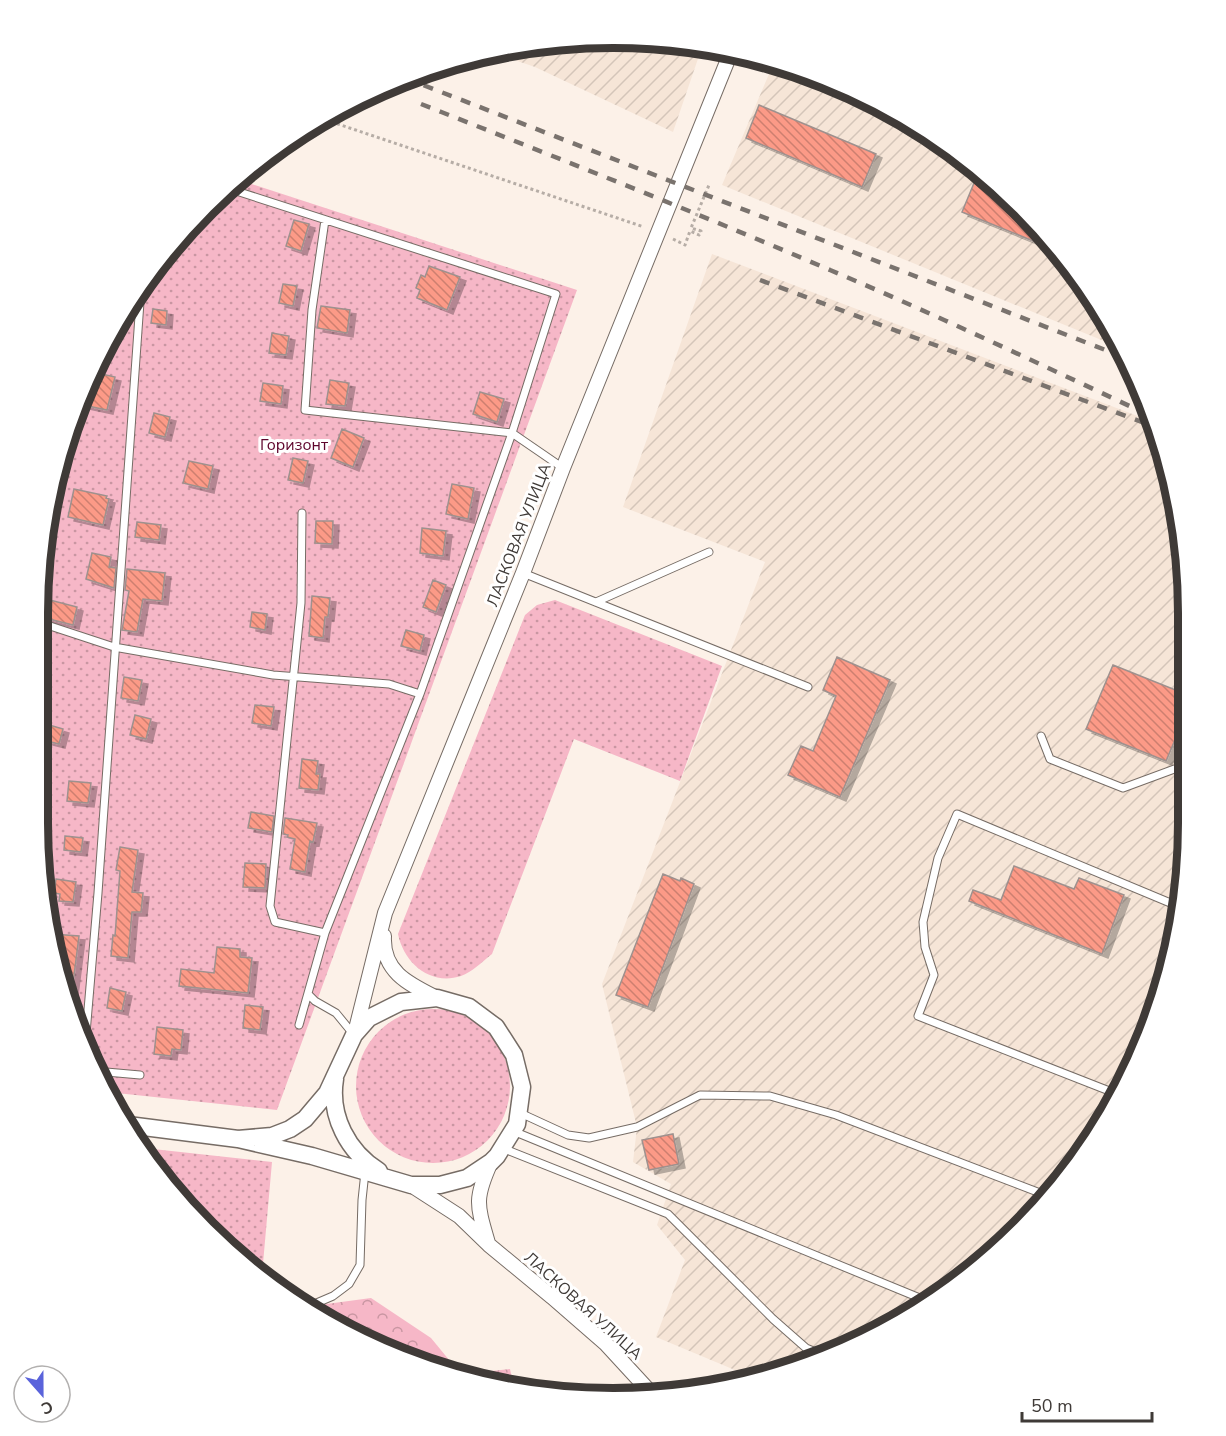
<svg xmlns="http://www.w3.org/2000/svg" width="1226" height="1436" viewBox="0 0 1226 1436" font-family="'Nunito Sans',sans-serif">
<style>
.industrial{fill:url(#industrial-furrows)}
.grass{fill:url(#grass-dots)}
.forest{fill:url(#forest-crowns)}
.building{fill:url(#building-back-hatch);stroke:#9e918e;stroke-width:1.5;filter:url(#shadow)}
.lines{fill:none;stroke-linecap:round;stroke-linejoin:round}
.service-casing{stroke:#766c65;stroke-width:9}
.minor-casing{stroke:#766c65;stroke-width:16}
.tertiary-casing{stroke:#766c65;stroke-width:19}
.path{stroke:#b6ada6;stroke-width:3;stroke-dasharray:3 3;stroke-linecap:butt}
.service{stroke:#fff;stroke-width:7}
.minor{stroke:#fff;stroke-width:14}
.tertiary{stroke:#fff;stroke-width:16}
.rail{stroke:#7a736e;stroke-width:4.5;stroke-dasharray:10 10;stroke-linecap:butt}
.labels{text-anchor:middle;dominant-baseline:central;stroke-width:6;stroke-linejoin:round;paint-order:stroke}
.park-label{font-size:16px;fill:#5e052c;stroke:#fff}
.street-label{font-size:16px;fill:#3f3a37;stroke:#fff}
.rim{fill:none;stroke:#3f3a37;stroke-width:8}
</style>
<defs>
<pattern id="industrial-furrows" width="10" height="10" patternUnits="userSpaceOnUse" patternTransform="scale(1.5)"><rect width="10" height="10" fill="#f6e5d7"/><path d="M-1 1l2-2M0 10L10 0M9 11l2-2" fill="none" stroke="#d4c5b9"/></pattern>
<pattern id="grass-dots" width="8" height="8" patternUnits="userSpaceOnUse" patternTransform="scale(1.5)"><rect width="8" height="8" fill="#f6b7c7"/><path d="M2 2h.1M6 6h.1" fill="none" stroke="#c996a2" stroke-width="1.8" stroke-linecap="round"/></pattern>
<pattern id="forest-crowns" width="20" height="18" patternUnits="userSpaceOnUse" patternTransform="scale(1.5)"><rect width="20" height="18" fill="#f6b7c7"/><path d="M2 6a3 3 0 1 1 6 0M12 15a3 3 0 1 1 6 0" fill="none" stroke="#c996a2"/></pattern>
<pattern id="building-back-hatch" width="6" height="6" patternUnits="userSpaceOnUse" patternTransform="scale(1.5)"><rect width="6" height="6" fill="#fc9a87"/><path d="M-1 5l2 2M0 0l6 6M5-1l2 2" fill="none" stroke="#cd7f6f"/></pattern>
<filter id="shadow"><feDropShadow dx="6" dy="4" stdDeviation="0" flood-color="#0004"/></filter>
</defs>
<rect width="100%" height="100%" fill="#fcf1e8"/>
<!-- industrial -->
<path class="industrial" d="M 650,39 L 702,47 L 673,132 L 535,67 L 494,53 L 538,42 Z
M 774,62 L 867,97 L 963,156 L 1045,233 L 1111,325 L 1121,348 L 722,185 Z
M 712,254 L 1156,423 L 1187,575 L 1188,823 L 1178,935 L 1145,1043 L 1091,1143 L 1020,1230 L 901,1321 L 798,1368 L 754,1378 L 656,1337 L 685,1260 L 657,1225 L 671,1184 L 633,1162 L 637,1127 L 602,984 L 765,562 L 623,507 Z"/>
<!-- grass -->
<path class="grass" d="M 236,179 L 577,290 L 277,1110 L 107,1092 L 97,1078 L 57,972 L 38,823 L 42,538 L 97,358 L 157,262 Z
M 555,600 L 722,666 L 680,781 L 574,739 L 492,954 C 482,962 472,972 461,976 C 430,986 404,963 398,934 L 525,615 L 537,605 Z
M356 1086a77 77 0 1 1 154 0a77 77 0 1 1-154 0Z
M 144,1148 L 272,1162 L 262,1275 L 180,1202 Z"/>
<!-- forest -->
<path class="forest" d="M 371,1298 L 431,1338 L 459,1372 L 393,1355 L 304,1307 Z
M 510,1369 L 514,1387 L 464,1374 Z"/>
<!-- building -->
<path class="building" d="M 759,105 L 876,154 L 862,187 L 746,138 Z
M 979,171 L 1045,233 L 1058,251 L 962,212 Z
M 294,220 L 309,224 L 301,251 L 286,246 Z
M 429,266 L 460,277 L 447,310 L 417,298 L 420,290 L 416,288 L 421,275 L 425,277 Z
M 283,284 L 297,286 L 293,306 L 279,303 Z
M 321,306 L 350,310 L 347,333 L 317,328 Z
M 153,309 L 167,311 L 166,325 L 151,323 Z
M 272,333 L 289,336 L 286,355 L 269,353 Z
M 93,372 L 115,377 L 107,410 L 83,405 Z
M 330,380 L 349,383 L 345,406 L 326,404 Z
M 263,383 L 283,386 L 281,404 L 260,401 Z
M 480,392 L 504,399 L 497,422 L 473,414 Z
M 154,413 L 170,417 L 165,437 L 149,433 Z
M 342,429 L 364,438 L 353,467 L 331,458 Z
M 293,458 L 308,461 L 303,483 L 288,480 Z
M 189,461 L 213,466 L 208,489 L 183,483 Z
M 452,484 L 474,488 L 468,519 L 446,514 Z
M 74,489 L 107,496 L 106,498 L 109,499 L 103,525 L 68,517 Z
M 316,521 L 333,521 L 332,544 L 315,543 Z
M 137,522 L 161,525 L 159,540 L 135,537 Z
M 422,528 L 446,531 L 443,556 L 420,553 Z
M 92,553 L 111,557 L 109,567 L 116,568 L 114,588 L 86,579 Z
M 127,569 L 165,573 L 162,601 L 143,599 L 137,632 L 122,630 L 129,591 L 125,590 Z
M 433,580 L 446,585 L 436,612 L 423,607 Z
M 312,596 L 330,598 L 328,617 L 325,617 L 323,638 L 309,636 Z
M 46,599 L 77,607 L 73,625 L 41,617 Z
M 252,612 L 267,614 L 265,630 L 250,627 Z
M 406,630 L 424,635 L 420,651 L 401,646 Z
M 837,657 L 890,680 L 840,797 L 788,775 L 801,746 L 813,751 L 836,696 L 823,690 Z
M 1113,665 L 1188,695 L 1188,709 L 1166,761 L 1086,729 Z
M 124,677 L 142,680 L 138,701 L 121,698 Z
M 255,705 L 274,707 L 271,726 L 252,723 Z
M 135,715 L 151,719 L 146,739 L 130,735 Z
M 39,722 L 63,729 L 59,744 L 39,739 Z
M 302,759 L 318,761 L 316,774 L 320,774 L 318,790 L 299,788 Z
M 69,781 L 91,783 L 88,803 L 67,801 Z
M 251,812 L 274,816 L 272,832 L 248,828 Z
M 285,818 L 317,823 L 313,842 L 310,841 L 305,872 L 290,869 L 295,839 L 287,837 L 288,835 L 283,834 Z
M 65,836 L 83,838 L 81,852 L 64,850 Z
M 120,847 L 138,850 L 132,892 L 143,893 L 141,912 L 132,912 L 128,958 L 111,956 L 113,935 L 115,936 L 120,871 L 116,870 Z
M 245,863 L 266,864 L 265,888 L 243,887 Z
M 1014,866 L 1074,889 L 1079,878 L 1124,895 L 1102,954 L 969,901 L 973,890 L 1001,900 Z
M 663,874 L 680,881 L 681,878 L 694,884 L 648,1007 L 616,995 Z
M 56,879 L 76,882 L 73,902 L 59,901 L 60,894 L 54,893 Z
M 52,934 L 79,936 L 70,1007 L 57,972 Z
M 217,947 L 240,949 L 240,957 L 252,958 L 248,993 L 179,986 L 181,969 L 214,973 Z
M 110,988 L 126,992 L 122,1011 L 107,1008 Z
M 245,1005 L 263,1007 L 260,1030 L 243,1028 Z
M 157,1027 L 183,1030 L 181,1050 L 172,1049 L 171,1056 L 154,1054 Z
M 673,1134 L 679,1164 L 649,1170 L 642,1140 Z"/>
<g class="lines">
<!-- service casing -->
<g class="service-casing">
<path id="service" d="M 227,188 L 556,294 L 512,433 L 420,694 L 325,933 L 299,1025
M 325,220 L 312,310 L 305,410 L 512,433 L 563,468
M 302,513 L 301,603 L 270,906 L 275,922 L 325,933
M 523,573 L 808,687
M 596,602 L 709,552
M 41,623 L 114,647 L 273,675 L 389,684 L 420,694
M 1041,736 L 1050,759 L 1123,788 L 1188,764
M 308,994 L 315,1001 L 336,1013 L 354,1035
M 85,1045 L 98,893 L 141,288
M 95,1071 L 140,1075
M 1117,1094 L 918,1016 L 934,975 L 925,947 L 923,922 L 938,858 L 957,814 L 1180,907
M 518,1112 L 568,1135 L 589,1138 L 637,1127 L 700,1095 L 770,1096 L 836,1115 L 1048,1196
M 513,1131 L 927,1301
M 502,1148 L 668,1214 L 773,1319 L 806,1348 L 825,1356
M 305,1308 L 333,1296 L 349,1284 L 360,1265 L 362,1200 L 365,1172"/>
</g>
<!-- minor casing -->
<g class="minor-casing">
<path id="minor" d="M 384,936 C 382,972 409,984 437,998
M 355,1033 L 385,913 L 523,573 L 563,468 L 731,52
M 411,1185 L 459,1216 L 489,1245 L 552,1297 L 606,1344 L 652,1394
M 488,1243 C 477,1205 474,1199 491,1162"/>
</g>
<!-- tertiary casing -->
<g class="tertiary-casing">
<path id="tertiary" d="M 335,1079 C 329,1116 348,1152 379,1171
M 128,1125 L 238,1139 L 312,1156 L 411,1185 L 440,1185 L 467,1178 L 491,1162 L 497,1156 L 517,1124 L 522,1087 L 514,1055 L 496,1027 L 469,1007 L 437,998 L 401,1002 L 369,1018 L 354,1035 L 327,1093 L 305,1119 L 290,1129 L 272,1136 L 238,1139"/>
</g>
<!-- path -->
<path class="path" d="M 320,118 L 644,227
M 673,239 L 685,245 L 690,231 L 699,235 L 701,231 L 691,228 L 709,185"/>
<!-- service -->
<use href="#service" class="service"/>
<!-- minor -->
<use href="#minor" class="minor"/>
<!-- tertiary -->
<use href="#tertiary" class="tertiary"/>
<!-- rail -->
<path class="rail" d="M 405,78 L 1126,358
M 421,104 C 558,158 695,212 830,270 C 939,316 1046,367 1153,417
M 760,280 L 1158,428"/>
</g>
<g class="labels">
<!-- park labels -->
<g class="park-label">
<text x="294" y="445">Горизонт</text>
</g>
<!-- street labels -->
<g class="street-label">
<text transform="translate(519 535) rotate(-69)">ЛАСКОВАЯ УЛИЦА</text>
<text transform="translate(583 1306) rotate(42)">ЛАСКОВАЯ УЛИЦА</text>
</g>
</g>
<!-- crop -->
<path d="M0 0H1226V1436H0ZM613 48H613A565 565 0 0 1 1178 613V823A565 565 0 0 1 613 1388H613A565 565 0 0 1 48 823V613A565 565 0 0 1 613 48Z" fill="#fff" fill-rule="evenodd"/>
<path class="rim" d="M613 48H613A565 565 0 0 1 1178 613V823A565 565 0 0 1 613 1388H613A565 565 0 0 1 48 823V613A565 565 0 0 1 613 48Z"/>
<!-- north arrow -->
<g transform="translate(42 1394) rotate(159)"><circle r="28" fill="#ffffff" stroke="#b2b0af" stroke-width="1.5"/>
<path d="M0-4.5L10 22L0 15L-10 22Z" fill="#5a63db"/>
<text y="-9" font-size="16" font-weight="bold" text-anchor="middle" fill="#3f3a37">С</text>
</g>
<!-- scale -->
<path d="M1022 1412v9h130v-9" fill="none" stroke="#3f3a37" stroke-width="3"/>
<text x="1031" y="1412" font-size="18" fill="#3f3a37" stroke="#ffffff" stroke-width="4.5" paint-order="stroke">50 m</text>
</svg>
